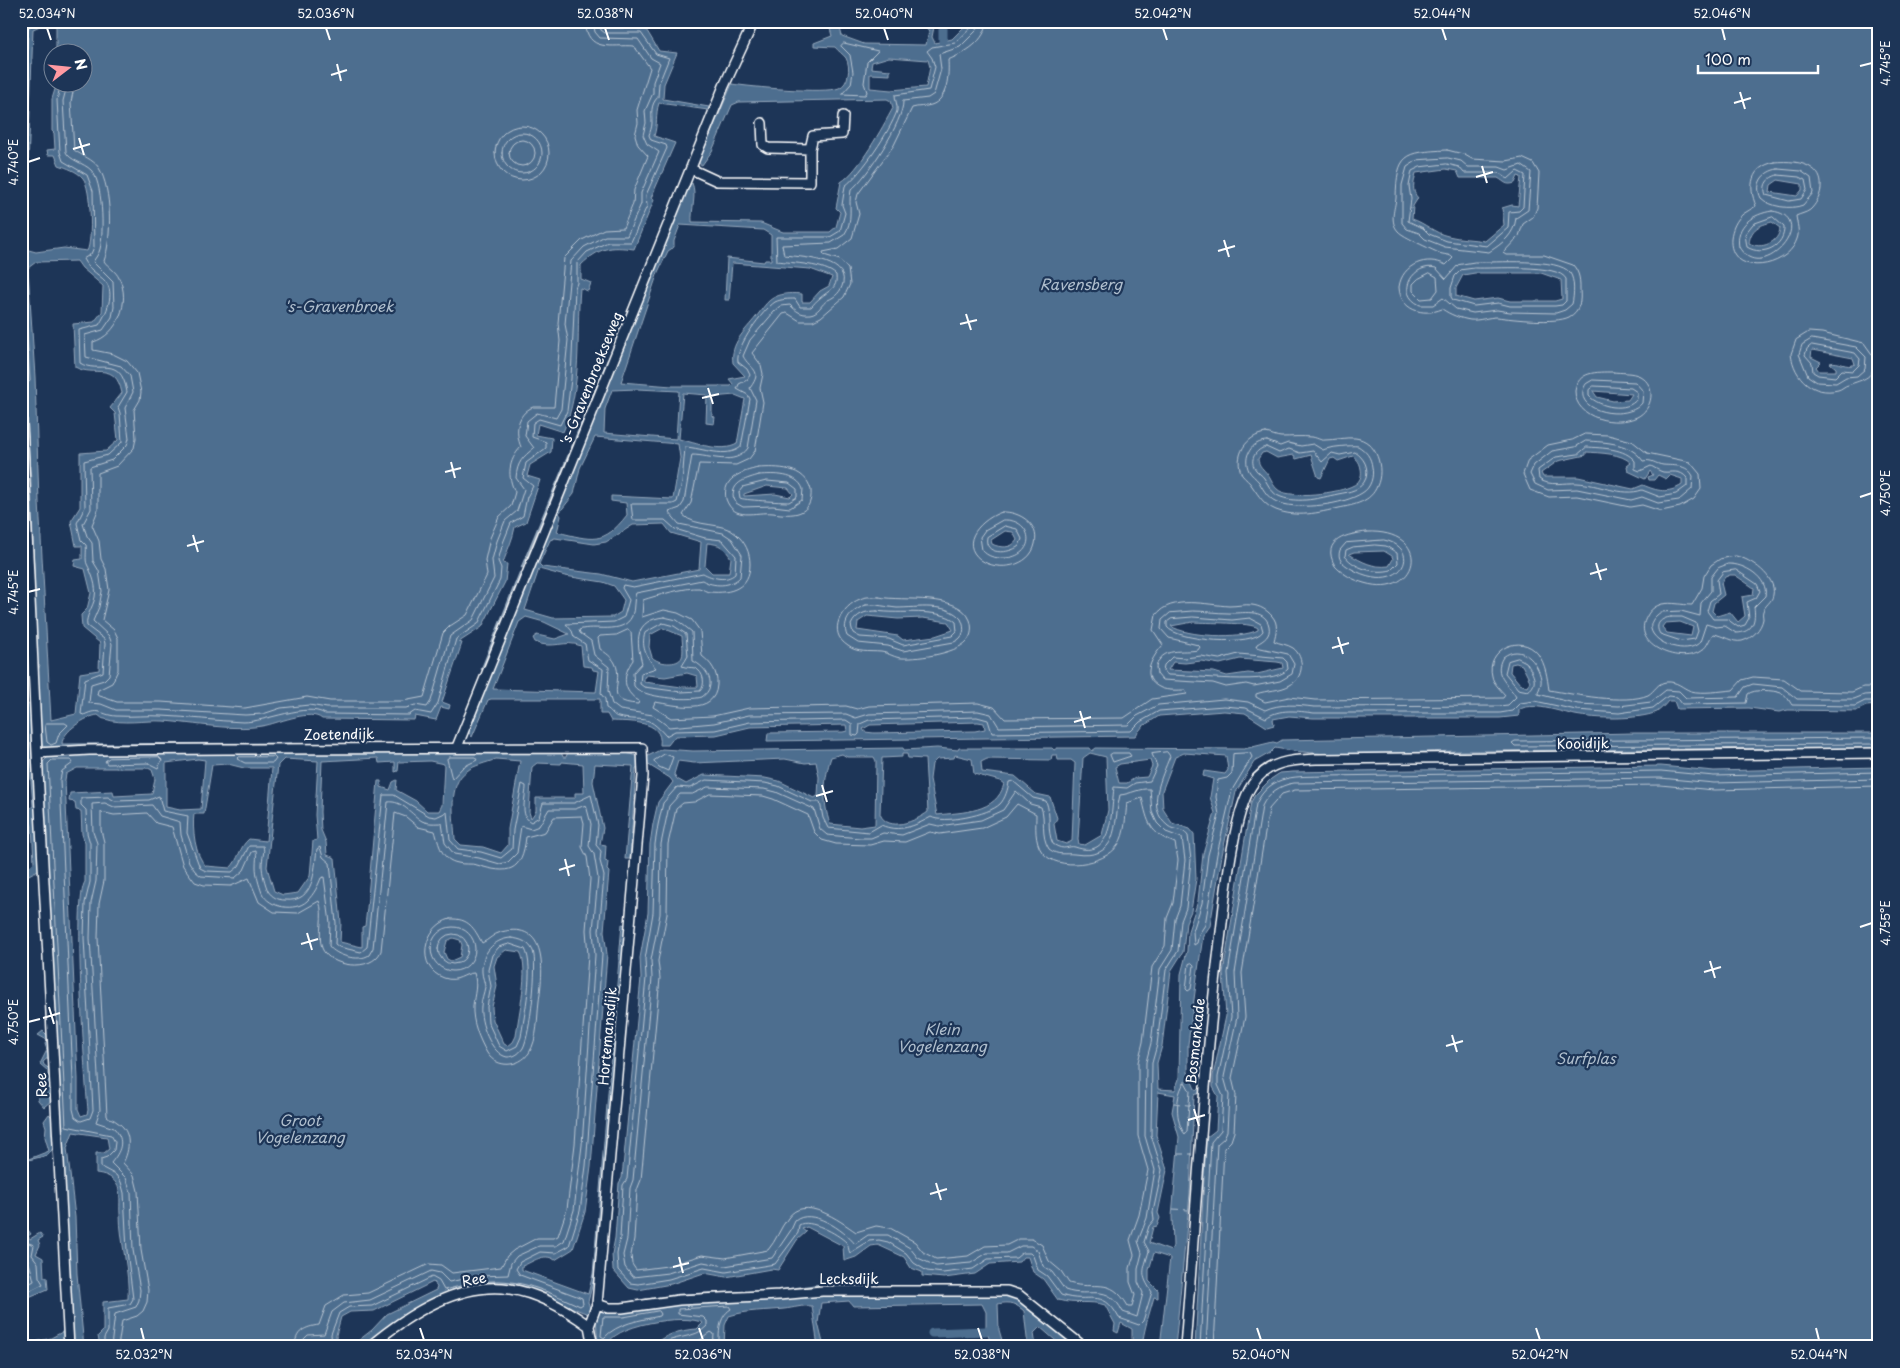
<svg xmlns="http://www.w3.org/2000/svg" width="1900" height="1368" viewBox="0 0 1900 1368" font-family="'Playpen Sans',sans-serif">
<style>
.water{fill:#4e6e8f;stroke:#95a8bc;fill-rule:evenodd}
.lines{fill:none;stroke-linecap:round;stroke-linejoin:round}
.shore{stroke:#b8c5d2;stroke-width:1}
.stream{stroke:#95a8bc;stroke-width:2.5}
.canal{stroke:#4e6e8f;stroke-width:9}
.ferry{stroke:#afbecd;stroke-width:1;stroke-dasharray:6 5;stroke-linecap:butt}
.minor-casing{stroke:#fff;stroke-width:12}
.minor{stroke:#1d3557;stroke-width:9}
.ticks{fill:none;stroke:#fff;stroke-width:2}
.labels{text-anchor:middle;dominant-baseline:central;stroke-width:4.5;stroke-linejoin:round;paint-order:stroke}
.street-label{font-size:14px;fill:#fff;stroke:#1d3557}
.water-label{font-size:15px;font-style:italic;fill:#afbecd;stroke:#1d3557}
.neatline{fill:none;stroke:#fff;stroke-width:2}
.ticks-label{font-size:12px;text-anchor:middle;fill:#fff}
</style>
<rect width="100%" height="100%" fill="#1d3557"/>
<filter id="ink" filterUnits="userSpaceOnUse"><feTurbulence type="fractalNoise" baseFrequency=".02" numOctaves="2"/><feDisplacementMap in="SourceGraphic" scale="10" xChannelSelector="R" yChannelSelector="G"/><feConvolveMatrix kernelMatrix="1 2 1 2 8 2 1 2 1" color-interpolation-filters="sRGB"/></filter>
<g filter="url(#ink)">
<!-- water -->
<path class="water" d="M 22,21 L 603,21 L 606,28 L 642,28 L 647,31 L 659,51 L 677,53 L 664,84 L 663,99 L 709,107 L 708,110 L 659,103 C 655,115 658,124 654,136 L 675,143 L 651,198 L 654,200 L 634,249 C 610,246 600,247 581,265 L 581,279 L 591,283 L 588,291 L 580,288 C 576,336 583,387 563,432 L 538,424 L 536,435 L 552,438 L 551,452 L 530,465 L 527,476 L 540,480 L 526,522 L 515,527 C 513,539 507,551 503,563 L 507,564 L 505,582 L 482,627 L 459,642 L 462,643 L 442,702 L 450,705 L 449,709 L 441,707 L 436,720 L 415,716 L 414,720 L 322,719 C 311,709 280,722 267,725 C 236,732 194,723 163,721 C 144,720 122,725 105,719 C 102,719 101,717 98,715 C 87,716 62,731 62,744 L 292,743 L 54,749 L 99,754 L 416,751 L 497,754 L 561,752 L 563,757 L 566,757 L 568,752 L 617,751 L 647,758 L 648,756 L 662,749 L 693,751 L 903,748 L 904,750 L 937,748 L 958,750 L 959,748 L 1052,748 L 1054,750 L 1057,748 L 1090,748 L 1092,751 L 1096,748 L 1244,749 L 1273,742 L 1277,743 L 1282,740 L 1635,733 L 1879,733 L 1879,749 C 1743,747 1606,750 1470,751 C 1406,751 1337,760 1275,748 L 1270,753 L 1254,762 L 1236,792 L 1222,855 L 1210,926 L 1203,936 L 1197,977 L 1188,1044 L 1188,1072 L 1195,1089 L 1200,1090 L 1200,1093 L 1194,1095 L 1190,1193 L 1175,1347 L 1160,1347 L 1170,1258 L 1154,1253 L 1149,1270 L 1149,1281 L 1158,1290 L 1158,1298 L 1154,1297 C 1149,1315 1144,1329 1142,1347 L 1132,1347 L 1132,1329 L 1121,1323 L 1118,1333 L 1114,1331 L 1115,1324 L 1105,1305 C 1090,1300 1075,1305 1058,1300 L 1043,1279 L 1033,1272 L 1028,1257 L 1023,1257 L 1019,1262 L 990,1264 L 975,1274 L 944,1278 L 922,1276 L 922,1272 L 911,1268 L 904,1257 L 878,1245 L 871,1246 L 856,1257 L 844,1261 L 843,1246 L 807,1227 L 802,1229 L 806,1232 L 797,1240 L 778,1270 L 771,1269 L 726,1277 L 704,1273 L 671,1284 L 638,1290 L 629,1288 L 613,1270 L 612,1254 L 615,1238 L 619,1183 L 622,1178 L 641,978 L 640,958 L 648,913 L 650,844 L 653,824 L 658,802 L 673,782 L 670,778 L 647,764 L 636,768 L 630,859 L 625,859 L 633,766 L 595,764 L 593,782 L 603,828 L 600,844 L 606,845 L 605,861 L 608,862 L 607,870 L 609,872 L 604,931 L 607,954 L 591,1167 L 585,1212 L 573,1249 L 555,1260 C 544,1252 533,1262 522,1266 L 522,1270 L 588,1294 L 593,1274 L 622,924 L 626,925 L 623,962 L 594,1278 L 588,1302 L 591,1311 L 622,1312 L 694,1302 L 829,1294 L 832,1296 L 839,1294 L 935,1295 L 941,1297 L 943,1295 L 1000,1294 L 1017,1299 L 1079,1347 L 1063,1347 L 1040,1327 L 1034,1333 L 1036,1347 L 1028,1347 L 1024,1311 C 1016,1304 1010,1301 998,1304 L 999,1330 L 1004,1347 L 993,1347 L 986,1331 L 986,1312 L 982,1304 L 853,1306 L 849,1301 L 821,1303 L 818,1323 L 824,1347 L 818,1347 L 812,1306 C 802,1305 794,1308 784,1309 C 765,1311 748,1310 729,1316 L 725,1325 L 724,1347 L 650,1347 C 664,1335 679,1330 697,1329 L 703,1323 C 686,1313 609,1325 607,1347 L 598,1347 L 596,1317 L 537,1294 L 462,1290 L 433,1299 L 414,1309 L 363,1347 L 350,1347 L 372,1330 L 387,1314 L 436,1290 L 437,1287 L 433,1282 L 374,1311 L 350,1312 L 341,1317 L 336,1335 L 337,1347 L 314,1344 L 313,1347 L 100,1347 L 98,1336 L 103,1331 L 103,1302 L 128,1299 C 130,1271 120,1242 120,1214 C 119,1204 122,1192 116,1183 C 111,1176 104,1174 96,1173 L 96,1153 L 104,1153 L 109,1149 L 107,1137 L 73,1132 L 67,1148 L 75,1217 L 77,1274 L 84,1347 L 72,1347 L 43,781 L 42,763 L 49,756 L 49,750 L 42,745 L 40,735 L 38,671 L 40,665 L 37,663 L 31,480 L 21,339 ZM 40,26 L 56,26 L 56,52 L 82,52 L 82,82 L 57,83 L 52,99 L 52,131 L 54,133 L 55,149 L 47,150 L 48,155 L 55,155 L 59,165 C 67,168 77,171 83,178 C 91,188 93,240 87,251 L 64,248 L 36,252 L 25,249 L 33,29 ZM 77,261 L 82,268 L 103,286 L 102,312 L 94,322 L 73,324 L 75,367 C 95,378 115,360 122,393 L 110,408 L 115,413 L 118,440 L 106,451 L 80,453 L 80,507 L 71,521 L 76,546 L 82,546 L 82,559 L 75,560 L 74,566 L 85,569 L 91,593 L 87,609 L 81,615 L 82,628 L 100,643 L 99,670 L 80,673 L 76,714 L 51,720 L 39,502 L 35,377 L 28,268 L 36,262 ZM 1090,753 L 1106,757 L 1108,810 L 1102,835 L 1085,845 L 1079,844 L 1078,840 L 1083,758 ZM 1184,753 L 1226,756 L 1228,770 L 1225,774 L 1204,771 L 1203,776 L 1213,779 L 1210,797 L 1215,813 L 1203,854 L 1198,901 L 1188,931 L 1187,951 L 1181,974 L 1179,1079 L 1175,1090 L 1158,1089 L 1157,1063 L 1162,1046 L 1171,971 L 1183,952 L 1186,922 L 1191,911 L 1196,879 L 1194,834 L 1190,829 L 1172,823 L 1163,809 L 1162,791 L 1175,757 ZM 842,754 L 847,757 L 874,757 L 876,761 L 875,825 L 860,827 L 830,824 C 822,801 824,779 831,757 ZM 902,754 L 907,754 L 908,758 L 925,759 L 928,812 C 916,821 888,833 880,814 L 882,758 L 902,757 ZM 955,755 L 972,759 L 974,774 L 1000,781 L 1004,784 C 997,813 962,812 937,815 L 930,779 L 932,764 L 937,759 L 954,758 ZM 1052,755 L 1057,755 L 1058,760 L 1071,760 L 1075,763 L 1072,841 L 1066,844 L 1057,841 L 1054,824 L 1057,818 L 1050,797 L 1036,794 L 1015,776 L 982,772 L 981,762 L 987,759 L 1051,760 ZM 378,758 L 379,763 L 395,762 L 395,772 L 398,771 L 399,762 L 430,761 L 444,764 L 442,805 L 439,811 L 427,811 L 416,801 L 396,790 L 397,780 L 393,782 L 390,790 L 381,787 L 381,781 L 378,781 L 367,908 L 365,926 L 362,927 L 362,947 L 340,942 L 341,923 L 335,858 L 327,855 L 326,842 L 321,830 L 320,812 L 322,761 ZM 198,759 L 205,760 L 201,809 L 180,810 L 166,807 L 166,763 ZM 284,759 L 318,761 L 315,815 L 317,840 L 313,841 L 310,876 L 298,893 L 283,895 L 274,891 L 267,867 L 278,765 ZM 496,759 L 520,761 L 508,829 L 508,845 L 501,853 L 483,847 L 461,845 L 455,839 C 454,819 447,784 467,771 C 474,765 487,763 496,759 ZM 785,759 L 805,763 L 816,762 L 819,777 L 818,796 L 814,798 L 779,781 L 765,778 L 704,775 L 686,784 L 677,779 L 674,774 L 678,761 L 694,763 ZM 1150,760 L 1152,766 L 1147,777 L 1135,778 L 1127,783 L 1119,783 L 1115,767 L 1120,764 ZM 562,762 L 583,764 L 584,793 L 575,793 L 575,798 L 536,798 L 536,811 L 531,818 L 529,812 L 532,767 L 537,763 L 561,764 ZM 228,764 L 244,768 L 272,768 L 266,841 L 249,839 C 239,847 239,860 230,868 L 206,866 C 195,856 192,829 194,814 L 204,814 L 212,765 ZM 77,768 L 148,768 L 152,770 L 155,779 L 152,794 L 114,796 L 113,791 L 70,793 L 69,801 L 75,802 L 76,810 L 81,811 L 82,834 L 85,843 L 85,882 C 73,897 85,1080 88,1110 L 87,1114 L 81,1116 L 78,1109 L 78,1079 L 65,780 L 66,774 ZM 453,938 L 460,940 L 462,945 L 460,957 L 451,961 L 447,959 L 444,952 L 447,941 ZM 506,950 L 520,952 C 530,968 518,1016 516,1036 L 513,1042 L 508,1046 L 504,1044 L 493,1020 L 492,1007 L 497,986 L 494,966 L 497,957 ZM 1158,1092 L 1175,1095 L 1172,1112 L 1179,1137 L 1172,1216 L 1173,1246 L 1171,1251 L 1149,1243 L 1153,1227 L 1157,1226 L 1160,1218 L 1158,1213 L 1167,1170 L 1156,1135 Z
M 828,21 L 838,21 L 842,36 L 864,44 L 926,45 L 929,31 L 921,21 L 935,22 L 932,37 L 935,43 L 952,39 L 970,21 L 1879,21 L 1879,705 L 1866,706 L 1856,711 L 1788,710 L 1779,712 L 1749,708 L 1677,709 L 1674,701 L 1668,701 C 1665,705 1661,709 1657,712 C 1638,720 1595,719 1575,715 C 1561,712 1530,701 1519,710 L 1519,716 L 1500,718 L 1313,718 L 1289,716 L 1273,719 L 1274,725 L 1267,727 L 1245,713 L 1224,711 L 1159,716 L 1143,726 L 1135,736 L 767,741 L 768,733 L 843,732 L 847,731 L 846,725 L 750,727 L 716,735 L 675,736 L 668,745 L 660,745 C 664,719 627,722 611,721 L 607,714 L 600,714 L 600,699 L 491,699 L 488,700 L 472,737 L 467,730 L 488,676 L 491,675 L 491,670 L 579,450 L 585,445 L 583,443 L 655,269 L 663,244 L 667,241 L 666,237 L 688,187 L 692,183 C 697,194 691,210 692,222 L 761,223 L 783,232 L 830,232 L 836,227 L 840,212 L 836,208 L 841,182 C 859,171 882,128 893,108 L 891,101 L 887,99 L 739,102 L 732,105 L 712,151 L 702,165 L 698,163 L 732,84 C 749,87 826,94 839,88 C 849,84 851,67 846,58 C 843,54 838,51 835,47 L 814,46 L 814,43 L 832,36 ZM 889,57 L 928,60 L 930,67 L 926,87 L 891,90 L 870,88 L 870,74 L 890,75 L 890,70 L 871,68 L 872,62 ZM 1446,169 L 1457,171 L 1460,178 L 1498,178 C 1505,182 1506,186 1515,183 L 1518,176 L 1521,177 L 1518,206 L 1512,205 L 1502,208 L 1504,225 L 1485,241 C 1473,239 1460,239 1448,236 C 1434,233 1425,223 1412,219 L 1413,206 L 1418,198 C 1411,191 1414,182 1416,173 ZM 1778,180 L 1802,184 L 1802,190 L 1797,196 L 1770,192 L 1771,185 ZM 1772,222 L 1780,228 C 1779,243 1761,250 1749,243 C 1751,228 1760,225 1772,222 ZM 680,225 L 763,230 L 771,235 L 771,260 L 765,260 L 764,262 L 727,258 L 725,300 L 729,300 L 732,263 L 810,269 L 832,277 L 829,286 L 820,291 L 810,302 L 802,302 L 802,294 C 793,293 783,293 775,297 C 766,301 762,310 756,317 C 745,331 730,343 733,363 L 745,376 L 729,379 L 733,384 L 731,386 L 672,386 L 621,382 L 658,272 L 668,251 L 674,247 L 674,241 ZM 1475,273 L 1541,273 L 1561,280 L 1562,299 L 1555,301 L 1510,301 L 1498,298 L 1474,301 L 1456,296 L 1456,288 L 1463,275 ZM 1812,350 L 1853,358 L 1855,364 C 1846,369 1839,360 1830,363 L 1836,368 L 1836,371 L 1819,371 L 1816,367 L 1821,362 L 1811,357 ZM 637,389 L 679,391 L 676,439 L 604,433 L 605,409 L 612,390 ZM 1593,391 L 1632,394 L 1628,400 L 1613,401 L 1597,397 ZM 683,393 L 707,395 L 706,423 L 714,424 L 715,417 L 712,416 L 712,397 L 735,395 L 745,399 L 737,444 C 722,453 695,443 679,439 ZM 595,437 L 678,444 L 680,458 L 673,499 L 611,496 L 611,501 L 626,503 L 627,515 C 603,546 592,540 557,532 L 561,516 L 559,513 L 574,494 L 580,468 ZM 1266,452 L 1277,458 L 1294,455 L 1296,459 L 1311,455 L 1318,477 L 1321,478 L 1330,459 L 1334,458 L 1338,461 L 1353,456 C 1358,460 1360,463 1361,469 C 1362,474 1361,479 1357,483 C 1345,493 1297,498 1282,492 C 1274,489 1272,481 1268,475 C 1263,468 1259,467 1258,459 L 1262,453 ZM 1586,452 C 1600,453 1622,453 1631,463 L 1627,466 L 1628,471 L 1645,479 L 1650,471 L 1653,475 L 1648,477 L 1649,480 L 1654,480 L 1658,475 L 1666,479 L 1670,475 L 1682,479 L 1682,485 C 1668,494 1657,491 1643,485 L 1633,489 L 1578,477 L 1543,477 L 1541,473 L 1558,461 L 1586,455 ZM 767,486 L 788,488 L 793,494 L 790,497 L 775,494 L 744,496 L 744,494 ZM 664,524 L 671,533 L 701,542 L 699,569 L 632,582 L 601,574 L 542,567 L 539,564 L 550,540 L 555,538 L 594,544 L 606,542 L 633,525 ZM 1005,531 L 1013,532 L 1017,540 C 1012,549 1000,548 992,544 L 991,540 ZM 707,543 C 720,544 724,547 731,558 L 729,573 L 712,573 L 705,566 ZM 1384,551 L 1392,556 L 1393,559 L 1389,566 C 1373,568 1362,562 1349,554 L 1354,552 ZM 539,569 L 565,576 L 603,582 L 614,586 L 624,600 L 621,612 L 613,617 L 553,618 L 525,610 ZM 1730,575 L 1735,575 L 1754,588 L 1753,595 L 1742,597 L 1745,616 L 1738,622 L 1730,612 L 1717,616 L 1712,611 L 1714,603 L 1724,595 L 1721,583 L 1725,577 ZM 867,616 L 898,619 L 923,618 L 948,622 L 953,630 L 935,636 L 903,640 L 898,636 L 857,630 L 858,622 ZM 526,617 L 544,622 L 569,634 L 555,639 L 537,635 L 533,638 L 535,642 C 553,650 565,639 581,646 L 583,666 L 592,667 L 593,670 L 599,671 L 596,692 L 493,689 L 519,622 ZM 1193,622 C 1206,623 1250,622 1258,628 L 1258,630 C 1241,639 1187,637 1171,626 ZM 1680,622 L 1693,627 L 1691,636 L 1667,633 L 1662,627 L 1665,623 ZM 663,628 L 682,636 C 682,642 684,651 682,657 C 678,666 658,664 652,657 L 649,647 L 650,635 ZM 1240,659 L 1277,662 L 1282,663 L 1283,668 L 1257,674 L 1248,673 L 1227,676 L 1214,672 L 1168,670 L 1173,662 L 1185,663 L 1201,661 L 1220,664 ZM 1516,663 L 1522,665 L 1530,681 L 1527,687 L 1520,684 L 1510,672 L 1511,664 ZM 687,673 L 697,676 L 698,687 L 682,687 L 644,682 L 644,677 L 647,675 L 665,677 ZM 978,722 L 984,723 L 985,729 L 975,731 L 874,733 L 865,732 L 863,729 L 870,725 Z
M 31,703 L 43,940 L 38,870 L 27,876 L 23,873 L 34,862 L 32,826 L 28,817 L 21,821 L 21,816 L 33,806 L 25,706 Z
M 1661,766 L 1714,771 L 1879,767 L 1879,1347 L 1195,1347 L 1206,1141 L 1207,1137 L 1216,1130 L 1218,1096 L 1213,1087 L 1213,1076 L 1226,1016 L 1223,973 L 1251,802 L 1255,795 L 1271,779 L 1280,773 L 1293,772 Z
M 43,1031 L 49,1037 L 50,1056 L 43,1062 L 44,1065 L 51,1070 L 52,1100 L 44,1107 L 38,1100 L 38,1095 L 48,1087 L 43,1082 L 48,1076 L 48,1071 L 40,1064 L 47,1050 L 45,1044 L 47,1040 L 38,1035 Z
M 49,1114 L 53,1118 L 52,1134 L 54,1147 L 48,1155 L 21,1162 L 49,1151 L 45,1137 L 46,1127 L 44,1121 Z
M 25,1226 L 31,1234 L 28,1236 L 30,1239 L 40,1233 L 43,1237 L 38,1240 L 40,1245 L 36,1254 L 43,1258 L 44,1277 L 47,1277 L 48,1289 L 24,1299 L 21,1312 L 21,1228 Z
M 21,1317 L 26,1337 L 31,1343 L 51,1338 L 64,1331 L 65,1341 L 62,1347 L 21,1347 Z"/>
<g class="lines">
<!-- shore -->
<path class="shore" d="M 973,21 L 972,27 L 955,43 L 932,47 L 927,51 L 932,58 L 935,67 L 929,90 L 895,95 C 895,100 898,106 897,111 C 890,131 862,173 845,186 L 842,205 L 845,213 L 840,231 L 830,237 L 776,237 L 777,261 C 793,263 825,264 836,275 C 838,289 829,290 820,298 C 816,301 814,304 811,307 L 800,307 L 795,299 C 789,299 781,299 775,302 C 763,310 735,347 738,362 L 747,369 L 750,375 L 747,380 L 739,384 L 737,389 L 748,395 L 750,399 L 741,447 C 726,459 703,448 685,447 L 682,483 L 677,502 L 673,504 L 631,504 L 633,520 L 665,520 L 675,529 L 705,538 L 722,540 L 736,556 L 735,574 C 726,582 712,578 703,573 L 633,587 L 623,585 L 622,588 L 629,600 L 624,617 L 614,622 L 566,624 L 572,631 L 574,637 L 585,644 L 588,660 L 603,669 L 601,694 L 605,699 L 606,708 C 611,710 613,716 618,717 C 645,723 645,712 666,736 L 675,731 L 715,730 L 750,722 L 846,720 L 852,724 L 852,735 L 857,736 L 859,734 L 860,724 L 869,720 L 977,717 L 988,720 L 992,733 L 1131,731 L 1140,722 L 1159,711 L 1224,706 L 1246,708 L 1266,718 C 1279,708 1298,711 1314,713 L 1500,713 L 1512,711 L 1520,703 L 1535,701 L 1576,710 L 1619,713 L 1653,708 L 1668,696 L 1677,697 L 1682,704 L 1746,703 L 1748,694 C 1754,689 1773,690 1781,693 C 1787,695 1789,701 1792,705 L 1855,706 L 1865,701 L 1879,701
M 980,21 L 977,30 L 960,47 L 939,54 L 941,69 L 934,94 L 928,98 L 903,101 C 904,121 867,177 851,190 C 848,205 854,221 844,235 L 831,243 L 782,245 L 784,255 C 800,257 848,259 843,283 C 841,292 835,297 828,300 C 821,304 819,313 810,314 C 801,315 796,311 790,305 L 781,306 L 774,312 L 750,340 L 743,356 C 750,370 764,369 750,388 L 756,400 L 748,448 C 735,467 710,455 692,455 L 684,502 L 680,508 L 669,512 L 679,524 L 723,533 L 732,539 L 742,555 L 740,577 C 731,587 713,587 702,580 L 636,593 C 633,599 635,609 632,616 C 623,636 594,624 579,630 L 580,633 L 591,641 L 594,655 L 609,667 L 608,691 L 612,704 L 620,710 L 653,715 L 669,727 L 714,723 L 749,715 L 846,714 L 856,718 L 869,714 L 978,711 L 991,714 L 999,727 L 1128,725 L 1137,716 L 1158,705 L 1224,699 L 1248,702 L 1265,710 C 1280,703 1298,705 1314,707 L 1499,706 L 1508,705 L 1516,697 C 1508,683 1492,675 1503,657 C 1521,643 1538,661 1541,679 C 1542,685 1538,690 1538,694 L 1578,704 L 1619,706 L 1651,702 L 1666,690 L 1679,691 L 1686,698 L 1738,697 L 1745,687 L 1753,684 L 1782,687 L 1797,699 L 1854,699 L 1864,695 L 1879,694
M 987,21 C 986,42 964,53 948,60 C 949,74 948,100 931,105 C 925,107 918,106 912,108 L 894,145 L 858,194 L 856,202 L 859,214 L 852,238 L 838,249 L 823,252 L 824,255 L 840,260 L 848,269 L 850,284 L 844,297 L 821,317 L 813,321 L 800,321 L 787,313 L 783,314 L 752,353 L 761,365 L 763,374 L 760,388 L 763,402 L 755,451 L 749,459 L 736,465 L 699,464 L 691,503 L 683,515 C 696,528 722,521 736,534 C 745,542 750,552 750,564 C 750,588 731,594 710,592 C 706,592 703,589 699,588 C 686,587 655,596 643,600 L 642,617 L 664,610 L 678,613 L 692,620 L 700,631 L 702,656 C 711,663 718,672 717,685 C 715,716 675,705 655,702 L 653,707 L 671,718 L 713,716 L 749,708 L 846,706 L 857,709 L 869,706 L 978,703 L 994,707 L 1005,719 L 1124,718 L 1152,699 L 1187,694 L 1185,690 C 1178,690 1168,691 1161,688 C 1138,678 1153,656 1163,645 L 1153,630 L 1156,615 C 1171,595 1208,605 1229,606 C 1237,606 1245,604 1252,605 C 1260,606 1267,610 1272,616 C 1279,624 1276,632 1274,641 C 1280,644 1287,644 1293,648 C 1305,657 1304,678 1290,685 C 1280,691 1267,690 1256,694 L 1256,697 L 1265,702 L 1289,697 L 1315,700 L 1503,698 L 1505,695 C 1500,689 1493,683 1492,676 C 1485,650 1521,632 1538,654 C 1546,665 1547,677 1549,690 C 1572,694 1625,705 1648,695 C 1655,691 1657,683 1666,682 C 1678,681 1682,688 1691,691 C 1702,694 1721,691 1733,690 L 1742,680 L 1753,677 L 1784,679 L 1801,691 L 1852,692 L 1863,687 L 1879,687
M 844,43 L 878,51 L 867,62 L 864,83 L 867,92 L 865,95 L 842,94 L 851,84 L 853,72 L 850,55 L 841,46 Z
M 61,82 L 57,100 L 60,152 L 63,161 L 87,175 L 93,191 L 94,247 L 91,254 L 83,259 C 88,269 97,273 105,281 C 116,293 106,314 99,325 L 79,330 L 80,363 C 99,375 120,353 127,392 L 118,407 L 120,413 L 122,442 L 108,455 L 84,461 L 85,507 L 77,523 L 81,540 L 86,545 C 87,550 85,560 87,564 C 92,574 97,586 95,597 C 93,608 85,616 87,626 L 104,639 L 105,644 L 103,672 L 85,679 L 81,714 L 84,715 C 100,707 101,715 116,716 C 132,717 147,715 162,716 C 189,717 216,721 243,722 C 266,722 306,702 325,714 L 409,715 L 415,711 L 431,714 L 438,703 L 456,639 L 478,624 L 500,580 L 501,568 L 498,561 L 503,543 L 511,523 L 523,516 L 527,497 L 533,486 L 523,478 L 526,463 L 546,448 L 546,442 L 532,437 L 533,423 L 539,419 L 560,425 L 567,411 L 571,379 L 575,288 L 577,283 L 577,263 L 587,252 L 608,242 L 631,242 L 647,206 L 646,195 L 667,148 L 666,145 L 651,140 L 649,135 C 650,132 652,127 652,123 C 652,113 650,105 658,97 L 659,83 L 669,58 L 656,54 L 641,33 L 605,33 L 601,30 L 599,21
M 68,82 L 63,101 L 66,152 C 69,160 84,163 91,170 C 103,181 104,233 100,249 C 99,254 95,258 93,262 L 113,282 L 114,307 L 112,317 L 103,330 L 85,335 L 86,357 L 121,366 L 130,376 L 133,392 L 125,408 L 129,438 L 127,445 L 112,460 L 90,467 L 91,509 L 83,524 L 87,536 L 92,543 L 93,561 L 99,571 L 102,591 L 99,607 L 93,621 L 109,636 L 112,644 L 109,675 L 104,680 L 91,684 L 89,703 L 101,704 L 116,710 L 161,710 L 245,715 L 263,714 L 281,708 L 309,705 L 327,708 L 406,708 L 415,705 L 427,707 L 431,701 L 450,636 L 473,620 L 494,578 L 492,560 L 497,541 L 505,521 L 517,511 L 524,489 L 516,478 C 517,462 523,457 534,448 L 525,436 L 527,421 L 537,413 L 556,418 L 561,409 L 568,340 L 565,324 L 571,261 L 584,247 L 605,236 L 627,236 L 641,204 L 641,193 L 659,152 L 647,144 L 643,135 L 646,123 L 645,111 L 653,93 L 653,82 L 660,63 L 651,58 L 638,39 L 600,38 L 595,32 L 593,21
M 75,82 L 71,102 L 74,150 C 82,156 93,159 99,168 C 112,189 112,239 104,261 C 108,267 116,271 119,278 C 131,301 118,335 93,342 L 93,350 L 113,354 L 127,361 L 137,373 L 141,392 L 140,400 L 134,410 L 136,438 L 134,448 L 117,466 L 98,473 L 98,510 L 92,525 L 99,541 L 101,559 L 106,569 L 109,590 L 102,620 L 114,630 L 118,638 L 118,670 L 112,683 L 98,690 L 97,695 L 117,702 L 161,702 L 245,708 L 307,697 L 330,701 L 403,701 L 424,697 L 443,633 L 450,626 L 467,615 L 487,575 L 485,560 L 490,538 L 499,517 L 511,506 L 515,492 C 507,476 508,461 521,447 C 515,433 516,414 533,407 L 554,407 L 560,341 L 558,323 L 564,258 L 582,240 L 604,229 L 623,228 L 633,204 L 634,190 L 648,156 L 638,145 L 635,135 L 638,123 L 637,110 L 650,68 L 634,46 C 612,44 587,54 585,21
M495 153a27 27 0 1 1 54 0a27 27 0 1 1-54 0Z
M502 153a20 20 0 1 1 40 0a20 20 0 1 1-40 0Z
M509 153a13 13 0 1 1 26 0a13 13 0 1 1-26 0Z
M 1447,150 L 1463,154 L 1472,159 L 1506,161 L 1522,158 L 1533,163 L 1539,173 L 1537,208 L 1533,217 L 1523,224 L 1519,236 L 1503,253 L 1506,255 L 1544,255 L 1573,265 C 1580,273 1580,281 1580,290 C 1581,301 1580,311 1569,317 C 1555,324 1513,319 1497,317 C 1488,317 1479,321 1470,320 C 1459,318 1451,315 1442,309 C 1423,317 1400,310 1399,287 C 1402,264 1427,255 1446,265 L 1453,258 C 1450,254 1444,255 1439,253 C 1431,249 1403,237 1398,231 C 1389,221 1395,209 1396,198 C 1397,154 1404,152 1447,150 Z
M 1448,158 L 1461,161 L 1468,167 L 1499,167 L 1507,170 L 1521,165 L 1531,172 L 1528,210 L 1516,218 C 1514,235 1503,243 1489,252 L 1445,247 L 1425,239 L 1419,233 L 1407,229 L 1402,223 L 1402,185 L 1407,167 L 1418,160 Z
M 1775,162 C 1787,161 1803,161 1813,169 C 1827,179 1821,200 1810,210 C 1806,213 1800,214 1796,216 C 1797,224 1800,231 1797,239 C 1787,270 1728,277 1731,238 C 1732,229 1736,220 1743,214 C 1747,211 1752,209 1756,206 C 1748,186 1750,167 1775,162 Z
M 1447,164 L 1459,167 L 1464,173 L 1499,173 L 1508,179 L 1517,171 L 1525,175 L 1523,207 L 1519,211 L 1509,212 L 1508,228 L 1487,246 L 1447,241 L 1429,234 L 1423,228 L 1408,221 L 1411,199 L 1409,186 L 1412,171 L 1420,167 Z
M 1778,169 L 1801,171 L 1811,178 L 1813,193 L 1803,205 C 1791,210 1770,207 1761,198 C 1754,184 1763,171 1778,169 Z
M 1778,175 L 1799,177 L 1805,180 L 1807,190 L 1801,199 L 1789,201 L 1766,195 C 1762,185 1768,177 1778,175 Z
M 21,177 L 28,29 L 31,25 L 37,21
M 1772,211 C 1821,217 1762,287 1739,247 C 1735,225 1753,214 1772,211 Z
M 1773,217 L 1784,227 C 1785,246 1763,257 1747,247 L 1745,234 L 1753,224 Z
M 21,252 L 29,257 L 23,268 L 30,381 L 28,383 L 21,382
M 1475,262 C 1495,263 1559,257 1570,273 C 1575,280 1574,296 1572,304 L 1565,310 L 1556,313 L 1510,312 L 1497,310 L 1473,313 L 1456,309 L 1443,298 L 1433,305 L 1420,305 C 1394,293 1414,262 1436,268 L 1446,279 L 1458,265 Z
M 1475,268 C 1494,269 1558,263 1566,279 L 1566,301 L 1562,305 L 1555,306 L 1510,306 L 1498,303 L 1474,306 L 1453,300 L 1451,297 L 1451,288 L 1455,276 L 1461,270 Z
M 1430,273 L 1437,277 L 1438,290 L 1432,298 L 1421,299 L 1413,291 L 1413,284 L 1418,279 Z
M 1809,332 L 1822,333 L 1864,343 L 1874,357 C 1876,379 1863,379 1848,385 C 1844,386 1842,389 1838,390 C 1813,396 1794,378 1791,354 L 1796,340 Z
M 1812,339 L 1856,347 L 1866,357 L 1865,369 L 1857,376 L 1846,377 L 1836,383 L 1817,382 L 1808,376 L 1799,354 L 1802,345 Z
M 1812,345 L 1855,353 L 1860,359 L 1859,365 L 1853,371 L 1842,370 L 1835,377 L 1818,375 L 1813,372 L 1812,363 L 1805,355 L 1807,349 Z
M 1613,372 C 1621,373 1632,372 1640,376 C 1657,386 1653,409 1637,417 C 1616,427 1575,419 1575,391 C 1578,371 1596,372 1613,372 Z
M 1593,380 L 1635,382 L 1643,391 L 1642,403 C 1627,423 1568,411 1586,384 Z
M 1594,386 L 1631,388 L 1637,392 L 1637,399 C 1627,413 1599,407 1589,396 L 1589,390 Z
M 1266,433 C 1271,434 1277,437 1281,437 C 1291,437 1301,436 1311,437 C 1316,437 1321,441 1325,440 C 1335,440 1346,437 1355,438 C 1377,440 1385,469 1377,486 C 1371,502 1354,505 1339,508 C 1318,513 1297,518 1276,510 C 1264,505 1259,496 1252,486 C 1250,482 1245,479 1242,475 C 1233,456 1246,435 1266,433 Z
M 1585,434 L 1608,435 L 1632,441 L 1647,453 L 1690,462 L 1700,474 L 1701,489 L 1694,499 L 1680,507 L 1661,511 L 1642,505 L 1630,507 L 1577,496 L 1549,497 L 1530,490 L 1523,474 L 1528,460 L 1548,445 L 1572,440 Z
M 1267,441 L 1280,446 L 1288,443 L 1301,446 L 1313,444 L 1323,450 C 1329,447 1351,445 1358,446 C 1366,451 1371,457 1372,467 C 1374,476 1371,488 1362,493 C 1343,505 1300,510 1280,503 C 1269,500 1264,491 1259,482 C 1256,478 1251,475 1249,471 C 1242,456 1252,441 1267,441 Z
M 1586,441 C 1607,442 1631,443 1643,461 C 1652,459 1655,464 1663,465 C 1674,466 1687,464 1693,476 L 1692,489 L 1679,500 L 1658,503 L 1642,497 L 1631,500 L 1577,489 L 1548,490 L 1535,484 L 1530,474 L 1534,465 L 1552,451 L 1575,447 Z
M 1266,447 L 1279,453 L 1289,449 L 1300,453 L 1313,451 L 1322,462 L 1332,453 L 1340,455 L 1355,452 C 1364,458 1369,467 1366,478 C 1362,490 1349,492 1338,494 C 1319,498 1300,504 1281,497 C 1272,494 1269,486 1264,478 C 1262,475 1258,473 1256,470 C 1248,460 1256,449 1266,447 Z
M 1587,447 C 1602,448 1625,448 1635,461 L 1635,469 L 1640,471 L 1651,466 C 1655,468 1659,471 1663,472 C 1671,473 1680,469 1687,478 L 1687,486 L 1676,494 L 1660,497 L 1642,490 C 1622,497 1599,484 1577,483 C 1565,482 1549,487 1539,479 L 1538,470 L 1556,457 L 1578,454 Z
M 758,468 C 777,467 805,466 811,490 C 813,516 792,516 773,513 C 755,511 734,522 726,499 C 722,478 741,472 758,468 Z
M 759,475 C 774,474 797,473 803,489 L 802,500 L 790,508 L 773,506 L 743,507 L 736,503 L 733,496 C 733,481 747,479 759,475 Z
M 767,481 L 789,483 L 797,489 L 797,497 L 789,502 C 782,502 742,500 740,498 L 739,492 L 743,487 Z
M 1002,512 C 1019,511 1040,524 1035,544 C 1030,567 998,572 981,560 C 957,542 983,518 1002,512 Z
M 1003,520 C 1034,518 1038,557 1004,558 C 995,558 988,557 982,550 L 980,537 L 985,530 Z
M 1005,526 L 1017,529 L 1022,539 L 1019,546 C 1009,554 983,556 987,537 Z
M 1367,532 C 1435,529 1420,600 1364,583 C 1354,580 1342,574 1335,566 C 1320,539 1348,534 1367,532 Z
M 1384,540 C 1425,548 1401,598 1350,568 C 1342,563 1337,559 1340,550 L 1346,543 Z
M 1375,545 L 1386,546 L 1397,553 L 1398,563 L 1391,570 C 1376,574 1355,569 1345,556 L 1346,550 L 1353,547 Z
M 1736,556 C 1751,559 1777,577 1773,595 C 1772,602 1765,605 1763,611 C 1762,614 1763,616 1763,619 C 1761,629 1753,638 1742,641 C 1732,643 1723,635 1713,634 C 1709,639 1708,646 1702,650 C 1683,666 1629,646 1647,616 C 1650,610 1655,606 1662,604 C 1672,602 1682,605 1692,605 L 1702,588 L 1704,576 L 1711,565 L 1720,559 Z
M 1728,564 C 1744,563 1769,578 1765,596 L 1754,607 C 1756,620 1753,633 1736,633 L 1725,626 L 1716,627 L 1706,624 L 1700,642 C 1684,660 1628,634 1661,612 L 1681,611 L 1700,616 L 1701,603 L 1711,591 L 1711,577 L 1718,568 Z
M 1736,570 L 1757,584 L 1760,591 L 1756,598 L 1747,602 L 1749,618 L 1745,625 L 1738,627 L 1727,619 L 1713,619 L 1707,611 L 1710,601 L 1719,594 L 1717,580 L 1723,572 Z
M 879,597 C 903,602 959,592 970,620 C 972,626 972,633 969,638 C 962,653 918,659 902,658 C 895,658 889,653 881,652 C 869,651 857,653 848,646 C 826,632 842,606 860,599 C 866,596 873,597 879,597 Z
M 866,605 C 877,604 886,607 897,608 C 917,608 947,602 961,619 C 966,629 964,638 954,642 L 903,651 L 888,646 L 858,643 L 847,636 C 841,621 852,610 866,605 Z
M 877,611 C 899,615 940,607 956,622 L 957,631 L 952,636 L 903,645 L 889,639 L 860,637 L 853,633 L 851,625 C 856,614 865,611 877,611 Z
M 1193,611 C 1205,611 1216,613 1228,613 C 1241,614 1265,607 1269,626 C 1271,636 1264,640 1257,644 L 1256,647 L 1288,654 L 1294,664 L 1292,674 L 1280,681 L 1254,686 L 1246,684 L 1226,687 L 1213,683 L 1162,680 L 1157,674 L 1156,667 C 1162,646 1182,653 1198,650 L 1200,647 L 1198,645 L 1169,638 L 1161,629 L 1162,620 L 1170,613 Z
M 664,617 L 677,620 L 692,632 L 693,661 C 706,667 719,685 702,697 C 689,701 641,698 634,686 L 633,673 L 642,663 C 636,641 634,620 664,617 Z
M 1193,617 L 1232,620 L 1250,618 L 1261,624 L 1263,631 C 1254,647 1177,641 1167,627 L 1167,622 L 1171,619 Z
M 1671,617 L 1682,617 L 1696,623 L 1698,631 L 1695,639 L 1681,641 L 1660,634 C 1654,624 1661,618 1671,617 Z
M 663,623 L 674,626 L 686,634 L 688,656 L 682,666 C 686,668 691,667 695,668 C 704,672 706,685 700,691 L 681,692 L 644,687 L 640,684 L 641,673 L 656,668 C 648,659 640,648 645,633 Z
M 628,630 L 631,632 L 633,660 C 622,675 622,691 639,701 L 638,704 C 601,702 625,683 615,663 C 612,657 606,653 600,649 L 598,638 L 600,636 L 616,635 Z
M 1239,654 L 1283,658 L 1287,662 L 1288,669 C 1274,687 1191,675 1168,675 L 1163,671 L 1164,665 L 1172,657 L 1185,658 L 1201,656 L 1219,659 Z
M 1518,658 L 1526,662 C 1532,672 1540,683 1528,691 L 1518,689 L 1505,673 L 1508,661 Z
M 47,723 L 65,723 L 68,725 L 59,734 L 56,743 L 51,745 L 47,742 L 45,725 Z
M 1879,738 L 1515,741 L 1512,743 L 1515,746 L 1879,744
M 1167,752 L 1170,756 C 1162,777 1145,808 1168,826 C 1174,831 1183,828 1188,836 L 1191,860 L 1186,908 L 1181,921 L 1178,951 L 1166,970 L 1157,1045 L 1152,1063 L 1151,1135 L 1162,1170 L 1153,1212 L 1154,1220 L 1149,1226 L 1144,1242 L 1149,1251 C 1143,1272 1140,1274 1152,1292 L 1143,1321 L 1139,1325 L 1119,1318 C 1102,1286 1089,1305 1061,1295 L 1047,1276 L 1038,1270 L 1033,1256 L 1030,1253 L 1022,1253 L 1016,1258 L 988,1259 L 973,1269 L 943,1273 L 927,1271 L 914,1263 L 906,1253 L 888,1242 L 879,1240 L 869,1241 L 850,1253 C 848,1250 849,1245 846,1242 C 838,1234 809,1218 799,1225 L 798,1233 L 775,1264 L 726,1272 L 704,1268 L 669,1279 L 638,1284 L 630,1283 L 618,1270 L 617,1254 L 620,1238 L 623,1185 L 627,1179 L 646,978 L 645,959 L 653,913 L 655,844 L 658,825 L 663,803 L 677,787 L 690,788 L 706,780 L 765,783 L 778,786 L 812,802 L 820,802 L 823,818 L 828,828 L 869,832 L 881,825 C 899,833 915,826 931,817 C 943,824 989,815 1000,804 C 1005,799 1008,789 1009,782 L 1013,781 L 1033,798 L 1046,801 C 1052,817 1046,829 1053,844 C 1065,852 1068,845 1075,847 C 1114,861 1111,810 1114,787 L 1127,788 L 1135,783 L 1150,781 L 1157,766 L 1152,754 Z
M 1113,753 L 1129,753 L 1131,756 L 1113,762 L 1110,755 Z
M 1250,753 L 1252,757 L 1232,790 L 1217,854 L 1205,925 L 1199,934 L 1197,943 L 1194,945 L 1193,931 L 1202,903 L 1208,855 L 1219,815 L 1216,797 L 1218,780 L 1227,778 L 1232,773 L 1233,754 Z
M 665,754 L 673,757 L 668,771 L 659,767 L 654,761 Z
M 159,757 L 162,760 L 158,768 L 148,763 L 107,764 L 105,761 L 109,758 Z
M 274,757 L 276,759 L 273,763 L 245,763 L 237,759 L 239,757 Z
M 450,757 L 475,757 L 477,760 L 463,767 L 452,779 L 447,759 Z
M 708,787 L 764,789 L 776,792 L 814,809 L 820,829 L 827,835 L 860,838 L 871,838 L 883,833 L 902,835 L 930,824 L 939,826 L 981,820 L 1003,810 L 1016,791 L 1030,804 L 1041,807 C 1046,820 1040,835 1049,849 C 1058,856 1064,853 1074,854 C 1120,861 1113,825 1120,795 C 1131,794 1139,788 1150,789 L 1152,812 L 1157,823 L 1166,832 L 1182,838 L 1185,860 L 1180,906 L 1175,919 L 1172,950 L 1160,969 L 1151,1043 L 1146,1062 L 1145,1136 L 1155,1170 L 1147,1218 L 1138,1241 L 1142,1253 L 1138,1269 L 1138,1282 L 1143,1293 L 1137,1317 L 1123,1312 C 1107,1281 1090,1299 1065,1290 L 1052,1272 L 1043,1266 L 1038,1251 L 1031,1246 L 1021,1246 L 1007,1253 L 987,1253 L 971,1263 L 936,1266 L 918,1258 L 910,1248 L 888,1235 L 868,1235 L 855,1244 C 844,1230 811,1207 795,1221 L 791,1230 L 772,1258 L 725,1266 L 703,1262 L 668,1273 L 633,1277 L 625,1267 L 623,1255 L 627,1239 L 630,1188 L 633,1180 L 652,978 L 651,960 L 660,914 L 661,844 L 669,806 L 680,794 L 692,794 Z
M 710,794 L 763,796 L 773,799 L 808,815 L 814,832 L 822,840 L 836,844 L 870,845 L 884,841 L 905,842 L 930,832 L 940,834 L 982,828 L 1006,817 L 1017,804 L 1036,814 C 1036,826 1034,841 1042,852 C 1057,872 1105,865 1118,845 C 1126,833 1125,817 1127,803 L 1142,798 C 1148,823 1149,833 1175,843 L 1178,860 L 1173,903 L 1167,918 L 1165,946 L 1152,967 L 1143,1042 L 1138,1062 L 1138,1136 L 1148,1170 L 1139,1215 L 1130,1240 L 1134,1255 L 1130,1268 L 1130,1282 L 1135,1295 L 1132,1306 L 1128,1306 C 1110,1275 1095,1291 1069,1283 L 1061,1271 L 1049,1261 L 1042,1245 L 1032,1239 L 1019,1239 L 1007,1245 L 985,1246 L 968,1256 L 936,1259 L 923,1252 L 915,1242 L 890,1228 L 876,1226 L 856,1232 C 840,1221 804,1194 788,1218 C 780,1228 776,1241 768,1250 L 725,1258 L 702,1255 L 667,1266 L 636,1270 L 632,1264 L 631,1255 L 634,1239 L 637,1190 L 641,1180 L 660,978 L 658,961 L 667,914 L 668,844 L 676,809 L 683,803 L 694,802 Z
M 450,919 C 469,918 474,928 482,943 C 489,940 493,934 501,932 C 549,920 543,972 539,1001 C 537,1017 538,1039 529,1053 C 519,1067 497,1069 487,1053 C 479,1039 472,1022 473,1006 C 474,994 478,986 474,973 C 464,973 458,983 444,978 C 415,968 423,926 450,919 Z
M431 949a22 22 0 1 1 44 0a22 22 0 1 1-44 0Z
M438 949a15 15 0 1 1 30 0a15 15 0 1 1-30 0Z
M 511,938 C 521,939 529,942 533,951 C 538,964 530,1036 523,1048 C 519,1054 514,1057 507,1057 C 491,1054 479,1022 481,1006 C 481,1000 484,993 485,987 C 485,982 482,977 482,972 C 481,954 493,939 511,938 Z
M 510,944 L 525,949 C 535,967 524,1016 521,1037 L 517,1046 L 507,1051 L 499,1046 L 488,1022 L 487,1007 L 491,986 L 488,970 L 492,955 L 499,947 Z
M 1192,963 L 1194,965 L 1191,989 L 1188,991 L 1186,989 L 1189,964 Z
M 1185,1082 L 1190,1091 L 1187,1131 L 1185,1134 C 1175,1123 1175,1093 1185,1082 Z
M 21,1232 L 26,1242 L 34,1245 L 32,1255 L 38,1263 L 39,1277 L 43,1284 L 21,1295
M 21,1245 C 26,1250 32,1273 34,1281 L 21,1288
M 659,1311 L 661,1314 L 660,1316 C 641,1320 617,1323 604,1338 L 601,1336 L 603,1317 L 623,1317 Z
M 104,1347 L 104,1338 L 108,1331 L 108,1308 L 130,1304 L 133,1299 L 127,1251 L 124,1193 L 121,1182 L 116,1175 L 101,1167 L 101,1159 L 107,1157 L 114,1150 L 115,1142 L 111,1135 L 66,1126 L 48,764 L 52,760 L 71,760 L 73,763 L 62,771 L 60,780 L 73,1079 L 73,1109 L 75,1117 L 81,1121 L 90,1118 L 93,1110 L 84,938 L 85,903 L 90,882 L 90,843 L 87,833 L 86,810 L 81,805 L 81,798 L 108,797 L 115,801 L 149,800 L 159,796 L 163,811 L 188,816 L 187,833 L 200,868 L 206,871 L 232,872 L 239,866 L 249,846 L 263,846 C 265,852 262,858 262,865 C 262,873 265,884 268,891 C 272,897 278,900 285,900 C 315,903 314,870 317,849 L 320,847 L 323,857 L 330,863 L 336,923 L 335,944 L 339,947 L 361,952 L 367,947 L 383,795 L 394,795 L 429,816 L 436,817 L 447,812 L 450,840 L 458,849 L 481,852 L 501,858 L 512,849 L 513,830 L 522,784 L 526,786 C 526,797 519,816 531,822 L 539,817 L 543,803 L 574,803 L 591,795 L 598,825 L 596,845 L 601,851 L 600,861 L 604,876 L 599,931 L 602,955 L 586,1166 L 580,1211 L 569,1246 L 556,1253 L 540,1252 L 520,1262 L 516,1269 L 520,1275 L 582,1298 L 583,1304 L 580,1306 C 554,1294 523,1280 494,1281 C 477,1281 461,1286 444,1290 L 439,1281 L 432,1277 L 372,1306 L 349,1307 L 339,1313 L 331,1334 L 332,1347
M 111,1347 L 115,1314 L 136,1307 L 139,1300 L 140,1290 L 133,1250 L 131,1192 L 126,1178 L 111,1163 C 120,1152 126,1141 114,1128 L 96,1122 L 100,1110 L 90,938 L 91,903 L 96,881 L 97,843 L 93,832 L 92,804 L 105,803 L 114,807 L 152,805 L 160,816 L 180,822 L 181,835 L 189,862 L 195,871 L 201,876 L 235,878 L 244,870 L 252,852 L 256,851 C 257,856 256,861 256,866 C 256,875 259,885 262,893 C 269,908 295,912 307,901 C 314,894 318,886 321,878 L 324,877 L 330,923 L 329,946 C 336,956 359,962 369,955 L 373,948 L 388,802 C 402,800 412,815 422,821 C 429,824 435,823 442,823 L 445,843 L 454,854 L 479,858 L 500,864 L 508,862 L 517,853 L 521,826 L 531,829 L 539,826 L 549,809 L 575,809 L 586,805 L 591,824 L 589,846 L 594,854 L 598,878 L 593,930 L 595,955 L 582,1145 L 574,1210 L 564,1241 L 556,1246 L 539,1246 L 517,1256 L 511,1263 L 508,1275 L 478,1276 L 449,1282 L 440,1273 L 431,1271 L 370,1300 L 344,1303 L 332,1312 L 324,1334 L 308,1335 L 303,1340 L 302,1347
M 118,1347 L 122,1321 L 137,1316 L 143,1311 L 147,1302 L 148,1290 L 141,1250 L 138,1191 L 134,1175 L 123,1163 C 130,1150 132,1131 117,1122 C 114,1119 110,1119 107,1116 L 98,938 L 99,904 L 104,881 L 104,842 L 101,830 L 101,812 L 114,815 L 147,813 L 156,823 L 172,827 L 183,866 L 195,882 L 204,885 L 231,886 L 249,878 L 259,902 L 274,912 L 298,913 L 319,901 C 325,916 317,933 322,948 C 329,967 372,973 381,951 L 395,813 L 406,817 L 418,827 L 435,831 C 439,844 441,860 458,863 C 464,865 471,863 477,865 C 509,875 522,872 526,837 L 545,832 L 554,817 L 582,816 L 584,823 L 582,847 L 587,857 L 590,879 L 586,930 L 588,955 L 575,1144 L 567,1209 L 558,1236 L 554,1238 L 537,1238 L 514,1250 L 507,1256 L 501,1267 L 452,1273 L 441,1265 L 429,1264 L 368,1293 L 344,1295 L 326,1306 L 319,1325 C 305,1327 295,1331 295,1347
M 658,1347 C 672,1334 695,1340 707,1326 L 707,1321 L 703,1317 L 678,1314 L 678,1309 L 729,1306 L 731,1309 C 718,1317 719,1334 719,1347
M 670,1347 L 700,1340 L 711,1332 L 714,1334 L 713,1347
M 1200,1347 L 1211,1142 L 1221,1130 L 1223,1096 L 1218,1085 L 1218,1077 L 1231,1017 L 1228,973 L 1256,804 C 1271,773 1297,777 1326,776 L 1661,771 L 1714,776 L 1879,772
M 1206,1347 L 1217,1144 L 1224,1138 L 1227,1131 L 1229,1095 L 1224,1077 L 1237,1017 L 1235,973 L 1262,806 C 1268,793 1280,785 1294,783 L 1660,778 L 1714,783 L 1879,779
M 1214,1347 L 1224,1148 L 1231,1141 L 1234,1132 L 1236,1095 L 1232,1078 L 1245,1017 L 1242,973 L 1269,809 L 1282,794 L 1295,790 L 1660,785 L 1714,790 L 1879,786"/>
<!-- stream -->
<path class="stream" d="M 576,437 L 608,360
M 522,567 L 576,438
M 482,669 L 520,573
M 632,1302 L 678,1295 L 778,1291 L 819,1285"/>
<!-- canal -->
<path class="canal" d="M 943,21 L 943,41
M 932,1333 L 986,1331"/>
<!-- ferry -->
<path class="ferry" d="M 1174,1103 L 1194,1106
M 1178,1154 L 1192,1154
M 1173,1209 L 1188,1210"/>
<!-- minor casing -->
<g class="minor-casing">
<path id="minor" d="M 762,123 L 763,145 L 768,148 L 810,149
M 691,169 L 717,181 L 810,182 L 810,149 L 813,136 L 842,134 L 843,116
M 21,402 L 37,753 L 69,1347
M 457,747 L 724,86 L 754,21
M 37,753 L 89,750 L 226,749 L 642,748 L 643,776 L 597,1304 L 589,1326 L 593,1347
M 597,1304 L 609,1308 L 622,1308 L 679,1300 L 779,1295 L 822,1291 L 1007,1291 L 1019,1295 L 1084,1347
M 369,1347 C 406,1316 459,1281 510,1289 C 538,1293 567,1310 589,1326
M 1185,1347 C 1196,1208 1204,1070 1221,932 C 1225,897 1233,813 1252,785 C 1268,760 1293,760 1319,759 L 1879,753"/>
</g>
<!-- minor -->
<use href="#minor" class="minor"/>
</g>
</g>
<!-- ticks -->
<path class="ticks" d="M 47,28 L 51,40M 326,28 L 330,40M 605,28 L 609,40M 884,28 L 888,40M 1163,28 L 1167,40M 1442,28 L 1446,40M 1722,28 L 1725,40M 337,64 L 341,81M 1860,66 L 1872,63M 331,75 L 347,70M 1740,92 L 1745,109M 1734,103 L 1751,98M 79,138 L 84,155M 73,149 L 90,144M 28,162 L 40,158M 1482,166 L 1487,183M 1476,177 L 1493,172M 1224,240 L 1229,257M 1218,251 L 1235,246M 966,314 L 971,330M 960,324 L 977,320M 708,388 L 713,404M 702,398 L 719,394M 451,462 L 455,478M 445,472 L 461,468M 1860,497 L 1872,493M 193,535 L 198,552M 187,546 L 204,541M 1596,563 L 1601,580M 1590,574 L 1607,569M 28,592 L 40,589M 1338,637 L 1343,654M 1332,648 L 1349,643M 1080,711 L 1085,728M 1074,722 L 1091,717M 822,785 L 827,802M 816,796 L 833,791M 565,859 L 569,876M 559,870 L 575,865M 1860,927 L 1872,923M 307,933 L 312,950M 301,944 L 318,939M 1710,961 L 1715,978M 1704,972 L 1721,967M 49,1007 L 54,1024M 43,1018 L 60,1013M 28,1022 L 40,1019M 1452,1035 L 1457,1052M 1446,1046 L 1463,1041M 1194,1109 L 1199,1126M 1188,1120 L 1205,1115M 936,1183 L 941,1200M 930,1194 L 947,1189M 679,1257 L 683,1273M 673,1267 L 689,1263M 141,1328 L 144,1340M 420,1328 L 424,1340M 699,1328 L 703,1340M 978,1328 L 982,1340M 1257,1328 L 1261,1340M 1536,1328 L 1540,1340M 1816,1328 L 1819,1340"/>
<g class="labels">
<!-- street labels -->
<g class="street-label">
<text transform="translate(591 378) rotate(-68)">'s-Gravenbroekseweg</text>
<text transform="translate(339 734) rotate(-1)">Zoetendijk</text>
<text transform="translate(1583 743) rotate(-1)">Kooidijk</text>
<text transform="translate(607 1036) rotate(-85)">Hortemansdijk</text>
<text transform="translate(1195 1041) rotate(-84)">Bosmankade</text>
<text transform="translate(41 1085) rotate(-93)">Ree</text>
<text x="849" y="1278">Lecksdijk</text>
<text transform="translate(474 1279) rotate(-11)">Ree</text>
</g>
<!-- water labels -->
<g class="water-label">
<text x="1081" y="283">Ravensberg</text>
<text x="339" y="305">'s-Gravenbroek</text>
<text x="942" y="1028">Klein<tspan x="942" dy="17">Vogelenzang</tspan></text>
<text x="1586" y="1057">Surfplas</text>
<text x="300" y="1119">Groot<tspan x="300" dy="17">Vogelenzang</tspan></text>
</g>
</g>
<!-- margin -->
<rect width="1900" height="1368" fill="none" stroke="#1d3557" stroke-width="55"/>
<!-- north arrow -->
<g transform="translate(68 68) rotate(74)"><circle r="24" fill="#1d3557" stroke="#77869a"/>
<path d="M0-4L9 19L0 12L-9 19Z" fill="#ff9aa2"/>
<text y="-8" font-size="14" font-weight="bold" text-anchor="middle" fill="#ffffff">N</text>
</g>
<!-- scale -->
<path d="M1698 65v8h120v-8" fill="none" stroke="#ffffff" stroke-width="2.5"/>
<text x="1705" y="65" font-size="15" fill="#ffffff" stroke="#1d3557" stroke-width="4" paint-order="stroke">100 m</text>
<rect x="28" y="28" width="1844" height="1312" class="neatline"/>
<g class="ticks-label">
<text x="47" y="18">52.034°N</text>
<text x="326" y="18">52.036°N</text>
<text x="605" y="18">52.038°N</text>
<text x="884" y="18">52.040°N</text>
<text x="1163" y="18">52.042°N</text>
<text x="1442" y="18">52.044°N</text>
<text x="1722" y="18">52.046°N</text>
<text transform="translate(1886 63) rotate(-90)" y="4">4.745°E</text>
<text transform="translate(14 162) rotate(-90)" y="4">4.740°E</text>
<text transform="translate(1886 493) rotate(-90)" y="4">4.750°E</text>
<text transform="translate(14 592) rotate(-90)" y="4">4.745°E</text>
<text transform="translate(1886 923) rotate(-90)" y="4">4.755°E</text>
<text transform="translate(14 1022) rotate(-90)" y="4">4.750°E</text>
<text x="144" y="1359">52.032°N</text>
<text x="424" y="1359">52.034°N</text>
<text x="703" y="1359">52.036°N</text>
<text x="982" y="1359">52.038°N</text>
<text x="1261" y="1359">52.040°N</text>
<text x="1540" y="1359">52.042°N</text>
<text x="1819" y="1359">52.044°N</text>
</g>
</svg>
